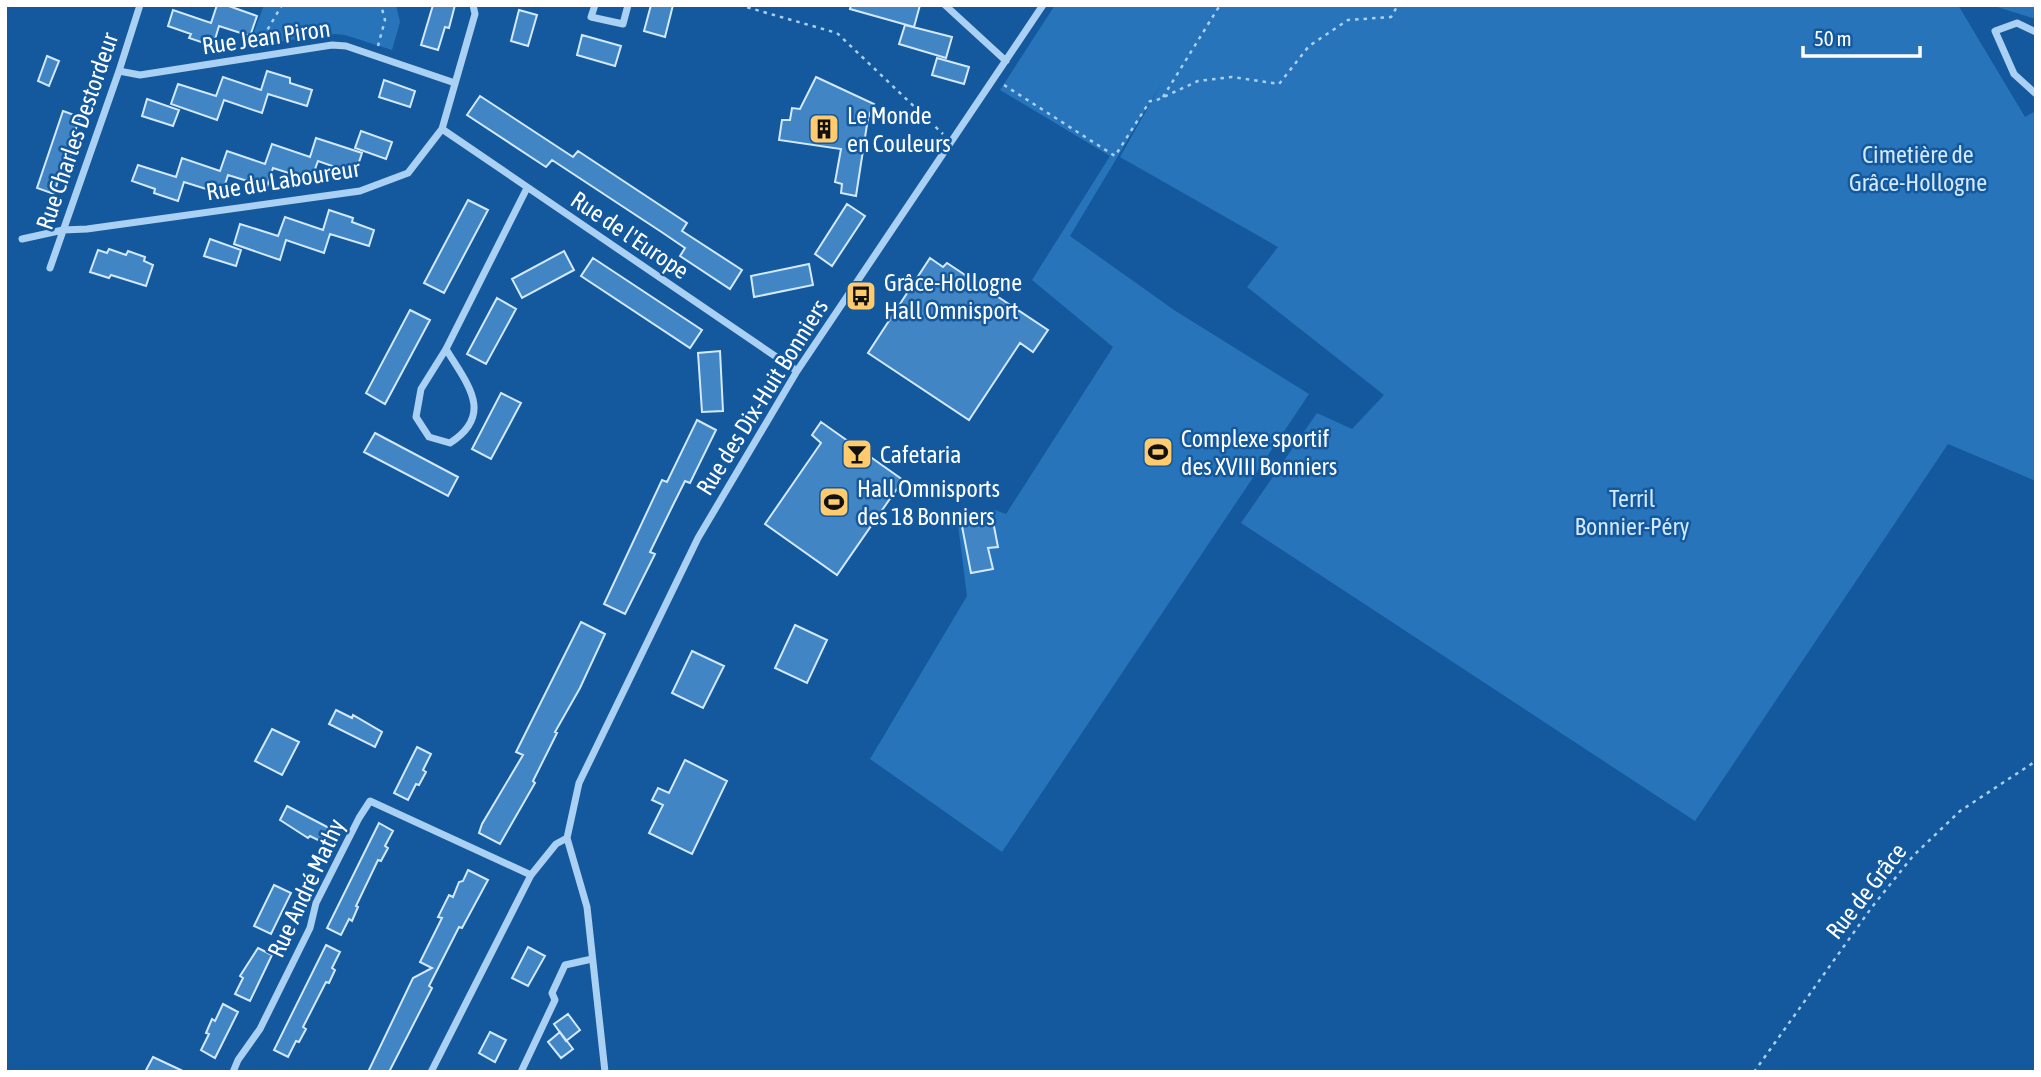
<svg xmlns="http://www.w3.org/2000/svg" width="2041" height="1077" viewBox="0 0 2041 1077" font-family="'Asap Condensed',sans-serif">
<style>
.green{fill:#2774bb}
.building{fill:#4185c5;stroke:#d3e9fd;stroke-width:2}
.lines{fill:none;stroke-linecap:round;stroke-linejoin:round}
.path{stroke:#aad0f3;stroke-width:2.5;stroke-dasharray:3.5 5;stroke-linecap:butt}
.minor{stroke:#aad0f3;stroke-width:7}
.labels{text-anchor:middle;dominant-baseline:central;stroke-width:5;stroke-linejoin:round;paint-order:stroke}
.street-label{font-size:24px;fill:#fff;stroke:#14599d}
.poi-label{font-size:24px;fill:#fff;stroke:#14599d;text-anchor:start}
.park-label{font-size:24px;fill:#d3e9fd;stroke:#14599d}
</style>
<rect width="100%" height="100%" fill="#14599d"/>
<!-- green -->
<path class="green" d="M 264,5 L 396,5 L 400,22 L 392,50 L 345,35 L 335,34 L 249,46 Z
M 1055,5 L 1958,5 L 2025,117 L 2036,111 L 2036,481 L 1948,444 L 1695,821 L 1241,523 L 1317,413 L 1352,429 L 1384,395 L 1247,287 L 1278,247 L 1120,157 L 1163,81 L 1070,236 L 1174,310 L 1309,394 L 1002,852 L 870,759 L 967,596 L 957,517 L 995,510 L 1006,514 L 1113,347 L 1032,280 L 1110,156 L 1000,90 Z
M 1991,5 L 2036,5 L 2036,19 Z"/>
<!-- building -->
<path class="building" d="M 217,5 L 226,5 L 257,16 L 250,36 L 219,26 L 213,46 L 189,38 L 191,34 L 168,26 L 173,10 L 211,23 Z
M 433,5 L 455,5 L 449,28 L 445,27 L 438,50 L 421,45 Z
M 651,5 L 673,5 L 665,37 L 644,31 Z
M 851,5 L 920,5 L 914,27 L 850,9 Z
M 519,10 L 537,15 L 528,46 L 511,41 Z
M 905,25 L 952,37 L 946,58 L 899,44 Z
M 582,35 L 621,46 L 615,66 L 577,55 Z
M 47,56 L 59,61 L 49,86 L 38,81 Z
M 937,58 L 969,67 L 964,84 L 932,75 Z
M 267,71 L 290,78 L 290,83 L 312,90 L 307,106 L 268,94 L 262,113 L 224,100 L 217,120 L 171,104 L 178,84 L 216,96 L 223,77 L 261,90 Z
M 816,77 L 874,104 L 868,118 L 856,196 L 841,193 L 842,184 L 835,182 L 841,149 L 779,140 L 782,120 L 790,120 L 792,108 L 800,109 Z
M 384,80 L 415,91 L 410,107 L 379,97 Z
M 480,96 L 573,157 L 578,151 L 687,223 L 682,231 L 742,270 L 730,289 L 680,256 L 685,248 L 663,233 L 552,160 L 546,167 L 467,115 Z
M 147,99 L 179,110 L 173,126 L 142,116 Z
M 63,111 L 80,117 L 72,140 L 76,141 L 65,172 L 61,171 L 54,194 L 37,188 Z
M 361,131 L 392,142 L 386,159 L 355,148 Z
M 316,138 L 362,153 L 355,174 L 318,161 L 311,180 L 273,168 L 267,187 L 228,175 L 222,194 L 184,182 L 178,201 L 154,193 L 155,189 L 132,181 L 138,165 L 176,177 L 182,158 L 220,171 L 227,151 L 265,164 L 272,144 L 310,157 Z
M 468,200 L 488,210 L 444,293 L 424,283 Z
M 847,204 L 865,216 L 832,266 L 815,254 Z
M 329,210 L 353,218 L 352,222 L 374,230 L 369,246 L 330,234 L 324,253 L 286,240 L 280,260 L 234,244 L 240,224 L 278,236 L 285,217 L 323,230 Z
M 210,239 L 241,250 L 236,266 L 204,256 Z
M 109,249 L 126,255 L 128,251 L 145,257 L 144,261 L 153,265 L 146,286 L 111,275 L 109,278 L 90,272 L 98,250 L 107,253 Z
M 564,251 L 574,270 L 522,298 L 512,279 Z
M 593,258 L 702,330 L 690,348 L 581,276 Z
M 930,258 L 943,267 L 947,263 L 1048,330 L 1033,352 L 1020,343 L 969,420 L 868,353 Z
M 809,264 L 813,285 L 754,297 L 751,276 Z
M 497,298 L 516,309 L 486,364 L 467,354 Z
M 410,310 L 430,320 L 385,404 L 366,393 Z
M 720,351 L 723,411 L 702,412 L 698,353 Z
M 501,393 L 521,403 L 491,459 L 472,449 Z
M 697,420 L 716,430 L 690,483 L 685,481 L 674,503 L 650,552 L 655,554 L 625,614 L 604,604 L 662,480 L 667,482 Z
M 821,422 L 903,480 L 837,575 L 765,524 L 821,443 L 812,435 Z
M 375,433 L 458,477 L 448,496 L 364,452 Z
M 992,516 L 998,547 L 988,548 L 993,569 L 971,573 L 961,521 Z
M 581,622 L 605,634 L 580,688 L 555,732 L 557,733 L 533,781 L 535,783 L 500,844 L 479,833 L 482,824 L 523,755 L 516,752 Z
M 795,625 L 827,640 L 807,683 L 775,668 Z
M 692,651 L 724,666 L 703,708 L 672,693 Z
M 336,710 L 352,718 L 353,715 L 382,732 L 375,747 L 329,724 Z
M 272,729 L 299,742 L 282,775 L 255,761 Z
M 417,747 L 431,754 L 423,770 L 426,772 L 419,785 L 416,784 L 408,800 L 394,793 Z
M 685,760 L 727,781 L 692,854 L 649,833 L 663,805 L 652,800 L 658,788 L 669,793 Z
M 287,806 L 333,830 L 326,844 L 310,836 L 308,838 L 280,820 Z
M 379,823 L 393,831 L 385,846 L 388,848 L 381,861 L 378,860 L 356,906 L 358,907 L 352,921 L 349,919 L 341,935 L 327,928 Z
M 468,870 L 488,880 L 462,928 L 459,927 L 429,986 L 432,988 L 389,1072 L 368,1072 L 413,978 L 432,968 L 420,962 L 442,918 L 438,917 L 449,895 L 453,897 L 459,882 L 463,881 Z
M 274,885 L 291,893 L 271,934 L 254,926 Z
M 326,945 L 340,952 L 332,968 L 335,970 L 329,983 L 326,982 L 303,1027 L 306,1029 L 299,1042 L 296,1041 L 288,1057 L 274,1050 Z
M 528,947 L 545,956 L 528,986 L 512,978 Z
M 258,948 L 272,955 L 250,1001 L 235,994 L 243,978 L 240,976 Z
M 223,1004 L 238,1012 L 215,1058 L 201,1050 L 209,1034 L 206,1033 L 212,1019 L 215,1021 Z
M 568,1014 L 580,1030 L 566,1041 L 554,1024 Z
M 490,1032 L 506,1040 L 495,1062 L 479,1053 Z
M 560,1032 L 573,1049 L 561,1058 L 548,1042 Z
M 153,1057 L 185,1072 L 145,1072 Z"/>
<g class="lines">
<!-- path -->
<path class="path" d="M 739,5 L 837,33 L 943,134
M 259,44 L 282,5
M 378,46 L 385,20 L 381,5
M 1004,85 L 1115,156 L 1150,101 L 1155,101 L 1198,81 L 1232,77 L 1279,84 L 1309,46 L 1348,20 L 1391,17 L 1398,5
M 1163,97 L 1220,5
M 1754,1072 L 1872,907 L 1913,856 L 1960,811 L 2036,761"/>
<!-- minor -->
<path class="minor" d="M 595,5 L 591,17 L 623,24 L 628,5
M 945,5 L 1006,61
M 2036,32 L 2017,23 L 1995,31 L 2014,74 L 2036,94
M 119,71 L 140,75 L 332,45 L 346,46 L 455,83
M 442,129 L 797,371
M 22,239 L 63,230 L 87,229 L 360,191 L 408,173 L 442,129 L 475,14 L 473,5
M 50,268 L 119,71 L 140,5
M 446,349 C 467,384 495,414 450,443 L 429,437 L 416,417 L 421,389 L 446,349 L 527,188
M 233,1072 L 238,1060 L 260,1029 L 310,928 L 316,903 L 359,818 L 370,801 L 531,875
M 431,1072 L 531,875 L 556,844 L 567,838
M 521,1072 L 555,1000 L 552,993 L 565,965 L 592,959
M 605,1072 L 587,907 L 567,838 L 579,783 L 698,538 L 797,371 L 1043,5"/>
</g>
<!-- icons -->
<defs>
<g id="building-square" transform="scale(1.575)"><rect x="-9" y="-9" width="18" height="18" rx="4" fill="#ffcb6d" stroke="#14599d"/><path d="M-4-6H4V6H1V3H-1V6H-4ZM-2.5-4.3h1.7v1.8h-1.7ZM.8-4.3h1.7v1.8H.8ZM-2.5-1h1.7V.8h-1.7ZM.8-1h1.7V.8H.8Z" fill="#111"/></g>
<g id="bus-square" transform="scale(1.575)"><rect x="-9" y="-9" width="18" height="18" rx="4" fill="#ffcb6d" stroke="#14599d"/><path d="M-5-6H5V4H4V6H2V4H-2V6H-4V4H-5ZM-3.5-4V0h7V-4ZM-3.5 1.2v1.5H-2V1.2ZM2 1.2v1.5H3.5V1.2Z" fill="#111"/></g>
<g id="stadium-square" transform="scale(1.575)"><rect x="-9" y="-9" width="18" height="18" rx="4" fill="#ffcb6d" stroke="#14599d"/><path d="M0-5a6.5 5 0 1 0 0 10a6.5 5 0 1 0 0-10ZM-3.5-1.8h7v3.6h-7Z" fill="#111"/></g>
<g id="bar-square" transform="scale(1.575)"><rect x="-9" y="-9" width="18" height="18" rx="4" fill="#ffcb6d" stroke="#14599d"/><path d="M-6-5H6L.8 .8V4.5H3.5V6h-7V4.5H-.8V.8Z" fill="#111"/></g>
</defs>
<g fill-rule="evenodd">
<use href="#building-square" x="824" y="129"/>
<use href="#bus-square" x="861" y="296"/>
<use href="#stadium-square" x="1158" y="452"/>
<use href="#bar-square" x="857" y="454"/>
<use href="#stadium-square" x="834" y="502"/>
</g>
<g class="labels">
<!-- street labels -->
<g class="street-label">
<text transform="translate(266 37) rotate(-8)">Rue Jean Piron</text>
<text transform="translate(77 131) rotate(-71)">Rue Charles Destordeur</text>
<text transform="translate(283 180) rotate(-9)">Rue du Laboureur</text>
<text transform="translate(630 235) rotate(34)">Rue de l'Europe</text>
<text transform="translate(762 397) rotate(-58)">Rue des Dix-Huit Bonniers</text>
<text transform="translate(306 888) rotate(-65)">Rue André Mathy</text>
<text transform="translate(1866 891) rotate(-52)">Rue de Grâce</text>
</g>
<!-- poi labels -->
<g class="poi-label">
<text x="847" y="115">Le Monde<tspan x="847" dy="28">en Couleurs</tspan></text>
<text x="884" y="282">Grâce-Hollogne<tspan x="884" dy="28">Hall Omnisport</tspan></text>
<text x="1181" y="438">Complexe sportif<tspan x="1181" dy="28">des XVIII Bonniers</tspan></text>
<text x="880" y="454">Cafetaria</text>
<text x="857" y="488">Hall Omnisports<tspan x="857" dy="28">des 18 Bonniers</tspan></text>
</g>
<!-- park labels -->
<g class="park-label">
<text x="1918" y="154">Cimetière de<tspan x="1918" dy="28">Grâce-Hollogne</tspan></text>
<text x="1632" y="498">Terril<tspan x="1632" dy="28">Bonnier-Péry</tspan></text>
</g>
</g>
<!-- border -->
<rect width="2041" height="1077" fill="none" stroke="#ffffff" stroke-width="14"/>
<!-- scale -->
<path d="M1803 46v10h117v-10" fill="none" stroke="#ffffff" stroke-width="3.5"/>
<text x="1814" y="46" font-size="21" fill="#ffffff" stroke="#14599d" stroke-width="5" paint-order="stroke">50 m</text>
</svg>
